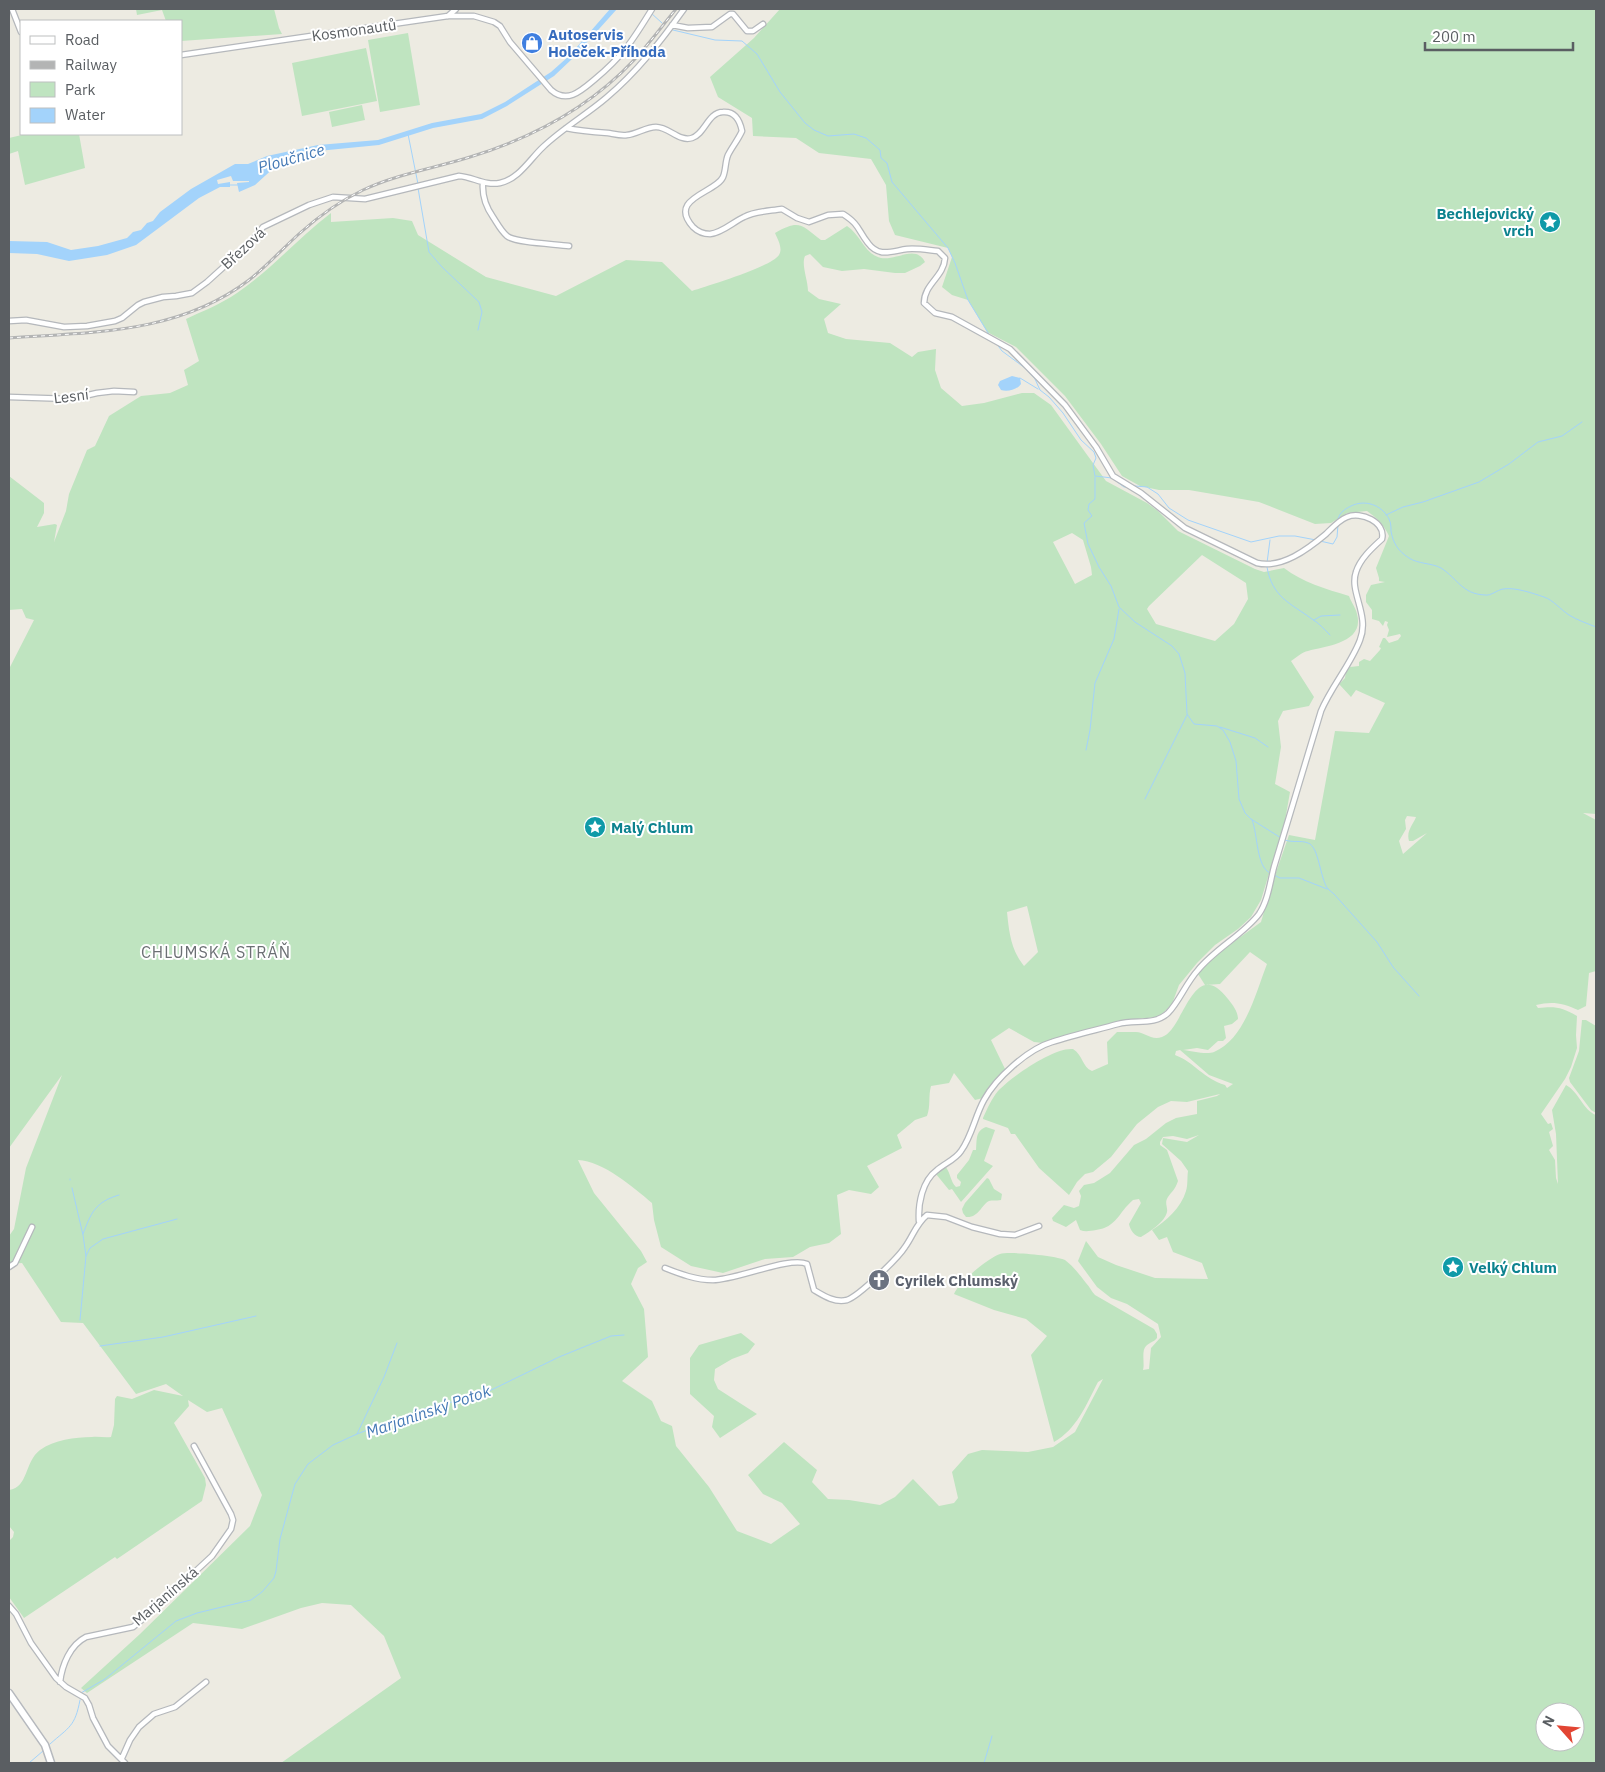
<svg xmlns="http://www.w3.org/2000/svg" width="1605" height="1772" viewBox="0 0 1605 1772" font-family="'IBM Plex Sans',sans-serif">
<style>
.green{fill:#bfe4c0;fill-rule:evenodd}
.water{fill:#a3d3fb}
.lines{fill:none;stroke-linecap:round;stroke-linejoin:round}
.stream{stroke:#a3d3fb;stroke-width:1}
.minor-casing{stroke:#b5b8bc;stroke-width:7}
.secondary-casing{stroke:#b6b9be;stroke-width:9}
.minor{stroke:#fff;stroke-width:4.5}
.secondary{stroke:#fff;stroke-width:6}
.rail-casing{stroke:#b3b4b4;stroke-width:3}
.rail{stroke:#fff;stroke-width:1;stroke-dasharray:4;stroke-linecap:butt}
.labels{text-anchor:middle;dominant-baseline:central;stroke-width:4;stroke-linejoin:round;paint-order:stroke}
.street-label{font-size:15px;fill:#5a5e62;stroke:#fff}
.shop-label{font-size:15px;font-weight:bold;fill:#366cbe;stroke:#fff;text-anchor:start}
.culture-label{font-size:15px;font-weight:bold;fill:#0d838f;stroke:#fff;text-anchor:start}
.worship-label{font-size:15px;font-weight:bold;fill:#5b616d;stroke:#fff;text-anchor:start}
.water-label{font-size:16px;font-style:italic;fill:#4479b5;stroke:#fff}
.neighbourhood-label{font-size:16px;letter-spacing:1px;fill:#6c7074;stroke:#fff}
</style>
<rect width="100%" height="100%" fill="#edebe2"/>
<!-- green -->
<path class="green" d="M 136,9 L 274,9 L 279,28 L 282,34 L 181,41 L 181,21 L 166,21 L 162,10 L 137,15 Z
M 780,9 L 1596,9 L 1596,814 L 1583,813 L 1596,820 L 1596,971 L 1589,973 L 1586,1006 L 1578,1010 C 1563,1003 1552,1001 1536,1005 L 1538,1008 C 1555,1006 1562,1007 1577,1016 L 1576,1035 L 1577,1048 L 1571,1067 L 1565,1079 L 1541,1114 L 1548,1124 L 1551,1123 L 1553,1129 L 1549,1132 L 1553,1146 L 1549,1150 L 1555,1160 L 1556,1178 L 1558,1184 L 1556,1134 L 1552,1110 L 1566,1085 C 1579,1092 1583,1110 1596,1115 L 1596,1763 L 281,1763 L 401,1678 L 384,1636 L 351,1605 L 322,1603 L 301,1608 L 242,1629 L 193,1623 L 87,1693 L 81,1688 L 140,1634 L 250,1526 L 262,1495 L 222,1408 L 207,1412 L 188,1400 L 189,1406 L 174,1423 L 205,1478 L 206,1485 L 202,1501 L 117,1559 L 115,1557 L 24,1618 L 9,1597 L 9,1541 L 13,1537 L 14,1532 L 9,1526 L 9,1490 C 29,1487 24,1462 40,1450 C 54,1440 75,1437 92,1437 C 98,1436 105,1438 111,1437 L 114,1425 L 115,1399 L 117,1396 L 132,1399 L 154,1390 L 183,1396 L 166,1384 L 136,1394 L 83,1323 L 61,1322 L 22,1263 L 9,1264 L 9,1236 L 14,1229 L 26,1168 L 62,1075 L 9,1148 L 9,669 L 34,620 L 26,618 L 22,609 L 9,610 L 9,476 L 44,503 L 44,513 L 37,527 L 55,524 L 57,525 L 54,542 L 66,511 L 69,494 L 87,450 L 95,446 L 109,416 L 141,396 L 170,393 L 188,385 L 184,370 L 199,361 L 186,319 C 203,311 221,304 237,293 C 272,269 298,238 331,213 L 331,222 L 393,218 L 412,221 L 418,235 L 486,277 L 556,296 L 626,260 L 662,262 L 692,291 C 708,286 771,267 779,255 C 783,248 778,240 775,233 C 800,219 801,225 821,240 L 825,240 L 847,226 C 861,235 864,254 881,258 C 896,261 916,244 925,262 L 920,266 L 905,273 L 895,273 L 864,269 L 842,271 L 823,267 L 810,254 L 805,256 C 801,265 808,280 808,291 L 819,299 L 841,304 L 824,319 L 828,333 L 846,339 L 890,343 L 912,357 L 918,352 L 936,349 L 935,370 L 941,388 L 962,406 L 984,403 L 1022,393 L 1034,393 L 1051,405 L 1106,481 L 1147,503 L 1158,511 L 1178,531 L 1255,569 L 1264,572 L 1284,568 C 1302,582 1326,589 1349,596 C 1351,602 1356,608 1357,614 C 1365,643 1326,646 1308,651 C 1302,652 1296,658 1291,661 L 1314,697 L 1309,706 L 1283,711 L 1278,721 L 1281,747 L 1275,784 L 1290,792 L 1285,821 L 1261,900 L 1251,917 L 1238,929 L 1215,945 L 1197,963 L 1179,985 L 1172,1004 L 1159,1017 L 1125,1020 L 1078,1035 L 1052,1039 L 1043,1043 L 1034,1042 L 1009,1028 L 991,1040 L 1006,1071 L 983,1098 L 975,1100 L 954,1073 L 949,1083 L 931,1086 C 928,1097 931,1105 927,1116 L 915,1120 L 897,1135 L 902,1148 L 867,1166 L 879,1187 L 871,1194 L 849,1190 L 837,1195 L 841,1234 L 829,1243 L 810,1247 L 793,1257 L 765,1259 L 723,1273 L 691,1266 L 661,1247 L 654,1220 L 652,1203 C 633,1187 603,1161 578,1160 L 594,1193 L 641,1251 L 647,1262 L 638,1268 L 631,1284 L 644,1309 L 648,1357 L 622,1381 L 652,1401 L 661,1421 L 672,1426 L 676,1446 L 709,1487 L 737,1531 L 771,1544 L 800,1524 L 782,1503 L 763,1494 L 748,1475 L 784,1442 L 817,1470 L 812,1482 L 828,1499 L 849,1500 L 880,1505 L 895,1497 L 913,1479 L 939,1506 L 954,1503 L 958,1498 L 952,1472 L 968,1454 L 982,1450 L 1028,1452 L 1053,1447 L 1075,1432 L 1103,1379 L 1098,1382 C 1086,1405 1077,1429 1054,1442 L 1031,1355 L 1047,1336 L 1026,1319 L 994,1310 L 954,1294 C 959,1282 988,1258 1000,1254 C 1009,1251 1058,1256 1065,1260 C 1073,1266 1080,1275 1086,1283 C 1090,1287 1091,1291 1095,1295 L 1154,1329 L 1157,1334 L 1157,1338 C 1154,1342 1150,1342 1146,1346 C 1141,1351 1145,1364 1143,1370 L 1149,1369 L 1151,1348 L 1161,1337 L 1158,1324 L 1127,1304 L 1111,1298 L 1097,1287 L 1078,1261 L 1086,1241 L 1098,1257 L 1116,1265 L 1155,1278 L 1208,1279 L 1202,1263 L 1173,1252 L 1167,1237 L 1159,1240 L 1152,1230 C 1166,1221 1181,1208 1186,1191 C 1188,1185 1187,1178 1188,1171 L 1181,1161 L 1162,1144 L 1163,1138 L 1187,1142 L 1199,1135 L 1187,1139 L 1173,1136 L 1163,1137 L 1160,1142 L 1160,1145 L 1167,1150 L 1178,1181 C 1175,1190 1172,1191 1168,1197 C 1164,1203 1168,1207 1167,1212 C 1165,1222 1149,1232 1141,1237 C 1135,1237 1130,1230 1129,1224 L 1141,1203 L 1139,1199 L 1133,1200 C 1118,1213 1117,1227 1096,1230 C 1090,1231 1085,1232 1080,1230 L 1076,1220 L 1066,1227 L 1053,1221 L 1052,1218 L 1064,1205 L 1074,1208 L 1079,1206 L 1081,1196 L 1079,1191 L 1084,1185 L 1094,1183 L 1110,1173 L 1134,1145 L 1146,1139 L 1166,1123 L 1176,1118 L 1197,1114 L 1197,1101 L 1217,1096 L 1220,1094 L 1187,1102 L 1171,1101 L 1158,1107 L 1137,1124 L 1111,1157 L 1093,1172 L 1085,1174 L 1077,1182 L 1069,1195 L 1039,1168 L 1015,1134 L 1011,1134 L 1008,1128 L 983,1119 L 983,1118 C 987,1109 992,1098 998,1091 C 1011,1077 1054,1047 1073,1049 C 1083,1055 1082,1067 1092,1071 L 1108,1064 L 1107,1042 L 1117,1032 C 1121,1032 1132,1032 1136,1032 C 1145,1032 1151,1041 1162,1037 C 1184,1030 1193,954 1228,999 C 1233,1005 1238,1012 1238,1019 L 1232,1024 L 1224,1026 L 1226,1038 L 1223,1041 L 1218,1041 L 1208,1050 L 1197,1048 L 1183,1050 C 1191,1051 1207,1055 1214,1052 C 1245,1039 1256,992 1267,964 L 1250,952 L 1220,984 L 1205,985 L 1198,974 L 1213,957 L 1261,922 L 1273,881 L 1289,835 L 1315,840 L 1335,731 L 1369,733 L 1385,703 L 1356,690 L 1351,697 L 1339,684 L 1345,678 L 1346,671 L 1350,667 L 1359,666 L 1359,662 L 1364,659 L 1370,661 L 1380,650 L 1381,648 L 1379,647 L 1383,638 L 1385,638 L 1389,643 L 1398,640 L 1401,636 L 1400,634 L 1387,637 L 1389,630 L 1387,625 L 1388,622 L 1385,621 L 1383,626 L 1379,621 L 1372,619 L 1372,610 L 1366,602 L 1366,595 L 1371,585 L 1385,582 L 1379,581 L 1379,578 L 1376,568 L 1389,536 C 1384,525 1377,518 1367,511 L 1347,513 L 1331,523 L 1315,524 L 1259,502 L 1189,490 L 1159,490 L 1140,486 L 1122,476 L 1101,444 L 1065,396 L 1016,347 L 987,332 L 968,300 L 952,295 L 942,287 L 952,257 L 948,248 L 895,235 L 889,221 L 886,185 L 871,159 L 819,153 L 796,138 L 753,136 L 752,118 L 718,97 L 710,77 L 754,38 ZM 1072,533 L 1083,540 L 1091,567 L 1092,575 L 1075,584 L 1053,542 ZM 1202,555 L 1246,583 L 1248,599 L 1234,624 L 1215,641 L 1156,624 L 1147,609 L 1149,606 ZM 1407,816 L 1416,817 C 1413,825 1406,831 1409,841 L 1413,841 L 1427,833 L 1403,854 L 1399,841 L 1406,829 L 1405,820 ZM 1027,906 L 1038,952 L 1024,966 C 1011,950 1009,932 1007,912 ZM 1180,1050 L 1209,1075 L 1233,1084 L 1227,1088 L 1225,1085 C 1204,1079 1194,1062 1175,1055 L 1176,1051 ZM 1545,1712 L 1575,1712 L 1575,1742 L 1545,1742 Z
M 408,33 L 420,105 L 380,112 L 368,40 Z
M 366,48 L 377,101 L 302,116 L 292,63 Z
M 362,105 L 365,120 L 332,127 L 329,112 Z
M 26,134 L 79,134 L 85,168 L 25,185 L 18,151 L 9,154 L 9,138 Z
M 1582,1020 L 1586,1020 L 1596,1026 L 1596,1113 L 1591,1110 L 1570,1082 L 1569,1078 L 1579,1051 Z
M 986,1127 L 995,1130 L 984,1161 L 993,1166 L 961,1202 L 952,1189 L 949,1190 L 936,1174 L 945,1166 C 951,1173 950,1181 956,1187 L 960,1186 L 961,1182 L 957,1178 L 957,1175 L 969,1160 L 973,1150 L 976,1150 C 977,1140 975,1131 986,1127 Z
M 987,1178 L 989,1179 L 994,1189 L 1002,1194 L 1001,1200 C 996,1201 992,1200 989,1201 C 981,1205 979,1218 966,1217 L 963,1213 L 962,1209 L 965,1203 Z
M 741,1333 L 755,1344 L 748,1353 L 732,1359 L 715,1369 L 714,1380 L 718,1389 L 757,1414 L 720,1438 L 712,1427 L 714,1416 L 690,1394 L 690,1358 L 699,1345 Z"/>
<!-- water -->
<path class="water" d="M 610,9 L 617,9 L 572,59 L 554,76 L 507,106 L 482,119 L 433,128 L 379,145 L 318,151 L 277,165 L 255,185 L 239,192 L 237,183 L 249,182 L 249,181 L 233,181 L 231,176 L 217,180 L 218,184 L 230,182 L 230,187 L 220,187 L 199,198 L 136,245 L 107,255 L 69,261 L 37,254 L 9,253 L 9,241 L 47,242 L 71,250 L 98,246 L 127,238 L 133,232 L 141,230 L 147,223 L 153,221 L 160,212 L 191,189 L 235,164 L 248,164 L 267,156 L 318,145 L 378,140 L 432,123 L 481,114 L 505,102 L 551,72 L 569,56 Z
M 1012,376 L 1020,378 L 1021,384 C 1017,390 1007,392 1001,390 L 998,385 L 1000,381 Z"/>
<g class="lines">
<!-- stream -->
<path class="stream" d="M 651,13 L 662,23
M 673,30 L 715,40 L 742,41 L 757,54 L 780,92 L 805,123 L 814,130 L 828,136 L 854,134 L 866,138 L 880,150 L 881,158 L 887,163 L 892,182 L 948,248 L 955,263 L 968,300 L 990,336
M 408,134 L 418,184
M 230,185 L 239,185
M 418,188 L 429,252 L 442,267 L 479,302 L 482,312 L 478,330
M 996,343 L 1002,351 L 1025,368 L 1035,379 L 1040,390 L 1049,397 L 1063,413 L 1081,440 L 1094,452 L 1096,458 L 1093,465 L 1095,476 L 1112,478 L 1124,487 L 1128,487
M 1020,378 L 1038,389
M 1095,477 L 1095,499 L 1089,504 L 1088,510 L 1092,516 L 1084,523 L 1088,544 L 1099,567 L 1111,586 L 1119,607 L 1135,622 L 1172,646 L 1179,654 L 1185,673 L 1187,714 L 1194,724 L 1217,726 L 1223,730 L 1230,742 L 1236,761 L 1239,799 L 1245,813 L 1251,819 L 1281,838
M 1135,486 L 1147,487 L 1158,494 L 1169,508 L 1188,520 L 1251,542 L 1279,536 L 1295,536 L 1316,540
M 1386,515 L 1403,507 L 1423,502 L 1479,482 L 1509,464 L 1538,442 L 1562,436 L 1582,422
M 1338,519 C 1340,512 1345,509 1351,506 C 1365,499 1382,505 1389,519 C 1391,523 1391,527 1391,531 C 1393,543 1398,551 1409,558 C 1418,564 1432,563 1441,568 C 1458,579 1462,594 1485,595 C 1491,596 1497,590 1503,589 C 1515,587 1532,593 1544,597 C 1553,600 1560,609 1569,615 C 1577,620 1586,623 1596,627
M 1320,541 L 1333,544 L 1337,537 L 1338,525
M 1267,563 L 1270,540
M 1267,567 C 1272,597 1290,603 1312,619 C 1319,623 1325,630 1330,635
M 1314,620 L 1321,616 L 1340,615
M 1220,727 L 1255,738 L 1268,747
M 1086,750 L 1090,730 L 1095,683 L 1114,639 L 1119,609
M 1145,799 L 1187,715
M 1252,820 C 1258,834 1256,867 1270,873
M 1285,840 C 1293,843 1301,840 1308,843 C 1319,846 1320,879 1328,889 C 1330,891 1332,892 1334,894 L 1377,942 L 1393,967 L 1419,996
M 1274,875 L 1280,878 L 1299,878 L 1327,889
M 70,1179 L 70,1180
M 72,1188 L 83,1235 L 86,1256 L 80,1320
M 83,1234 C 91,1213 95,1202 119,1195
M 86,1256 L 90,1248 L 103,1239 L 177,1219
M 100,1346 L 163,1337 L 256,1316
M 357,1434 L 384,1377 L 397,1343
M 81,1693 L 105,1679 L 176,1621 L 197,1613 L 251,1600 L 262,1592 L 274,1578 L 276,1571 L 280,1539 L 295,1484 L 308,1464 L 333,1445 L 357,1434 L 396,1419 L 424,1409 L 483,1394 L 559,1357 L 611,1336 L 624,1335
M 50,1744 C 69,1727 75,1727 80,1700
M 29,1763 L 43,1751
M 984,1763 L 992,1736"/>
<!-- minor casing -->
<g class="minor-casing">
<path id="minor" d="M 12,9 L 21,32
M 448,16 L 456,9
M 672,25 L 688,28 L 712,27 L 730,14 L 733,14 L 747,31 L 753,31 L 763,24
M 181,55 L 448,16 L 474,16 L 494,22 L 500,26 L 510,42 L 551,90 C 567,104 581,91 594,80 C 623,56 633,40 652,9
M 566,128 C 580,131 594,132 608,133 C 614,134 621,136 627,135 C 637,134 646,127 656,127 C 669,127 679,142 692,138 C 705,134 708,112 723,112 C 735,111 740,121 742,131 C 738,140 732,147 728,155 C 725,162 726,170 723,177 C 716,193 667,198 693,227 C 697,231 704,234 710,234 C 722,233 733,222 744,217 C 755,211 770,211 782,209 L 797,218 L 809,222 L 828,215 L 843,214 C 860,225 857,229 868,243 C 879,258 892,251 907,249 C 917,248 928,250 938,251 L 945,258 C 944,277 924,284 924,303 L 935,313 L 952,317 L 1010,349 L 1065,405 L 1096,447 L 1113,476 L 1141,493 L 1185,528 L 1257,563 C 1282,569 1308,549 1326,534 C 1332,528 1339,520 1347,517 C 1361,511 1386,522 1382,539 C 1372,548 1360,559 1356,572 C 1349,592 1370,615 1360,640 C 1351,664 1331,687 1321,711 C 1305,763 1290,815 1274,867 C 1270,882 1268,901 1259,914 C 1244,934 1215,949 1198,970 C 1186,983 1179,1002 1168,1013 C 1154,1026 1135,1019 1118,1024 C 1096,1030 1074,1035 1052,1042 C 1028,1049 996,1078 984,1100 C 975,1116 972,1136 961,1151 C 955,1160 945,1163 937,1170 C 922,1181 918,1204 919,1221
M 483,183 C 482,195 486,207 493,217 C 497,223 501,231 507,236 C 515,243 556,244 569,246
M 9,321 L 26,320 L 64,327 L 87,326 L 115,321 L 122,318 L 138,305 L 144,302 L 163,297 L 176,296 L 192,293 L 207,282 L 249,244 L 263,227 L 309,205 L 333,197 L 365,199 L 459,176 C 473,177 485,186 500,183 C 519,179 530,159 543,147 C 563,128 586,115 606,98 C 637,72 661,41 684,9
M 9,397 L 71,399 L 97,393 L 114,391 L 134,392
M 9,1267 L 15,1263 L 32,1227
M 665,1268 C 680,1274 696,1280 713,1280 C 736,1280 790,1256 807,1264 L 814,1290 C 824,1296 835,1303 847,1300 C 859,1296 898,1258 905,1247 C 913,1236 916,1224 927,1215 L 946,1217 L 972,1227 L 1000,1234 L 1015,1235 L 1039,1226
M 9,1606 L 16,1614 L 31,1643 L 56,1678 L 66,1687 L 85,1698 L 89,1705 L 93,1718 L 108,1746 L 125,1763
M 60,1682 C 62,1665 70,1645 86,1637 L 133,1627 L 157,1607 L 212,1556 L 231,1529 L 233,1520 L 231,1514 L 194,1446
M 122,1758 L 130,1740 L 139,1727 L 154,1714 L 175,1707 L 206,1682"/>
</g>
<!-- secondary casing -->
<g class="secondary-casing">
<path id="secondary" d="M 9,1693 L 45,1745 L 51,1763"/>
</g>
<!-- minor -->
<use href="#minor" class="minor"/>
<!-- secondary -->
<use href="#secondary" class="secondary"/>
<!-- rail casing -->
<g class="rail-casing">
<path id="rail" d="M 9,338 C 93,332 178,334 249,280 C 267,266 282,249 300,233 C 319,216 340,201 363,190 C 397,174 435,168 470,157 C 532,138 589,108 634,60 C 649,44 662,26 676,9"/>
</g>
<!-- rail -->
<use href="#rail" class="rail"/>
</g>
<!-- icons -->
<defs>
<g id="shop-disc" transform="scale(1.125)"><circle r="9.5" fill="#3f7fe0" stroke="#fff"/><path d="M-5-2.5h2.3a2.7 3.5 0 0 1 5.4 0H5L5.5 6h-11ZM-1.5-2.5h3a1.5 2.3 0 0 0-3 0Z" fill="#fff"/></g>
<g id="sight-disc" transform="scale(1.125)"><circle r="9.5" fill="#0f9aa8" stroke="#fff"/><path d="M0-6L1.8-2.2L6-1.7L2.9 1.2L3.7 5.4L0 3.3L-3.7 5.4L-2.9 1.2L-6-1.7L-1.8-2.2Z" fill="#fff"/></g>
<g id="church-disc" transform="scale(1.125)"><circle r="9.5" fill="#6b7280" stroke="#fff"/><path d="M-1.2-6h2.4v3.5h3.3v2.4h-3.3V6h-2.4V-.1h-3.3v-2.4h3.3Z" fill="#fff"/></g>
</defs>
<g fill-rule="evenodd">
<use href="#shop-disc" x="532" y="43"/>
<use href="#sight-disc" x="1550" y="222"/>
<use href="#sight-disc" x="595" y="827"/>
<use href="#sight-disc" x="1453" y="1267"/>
<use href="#church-disc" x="879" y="1280"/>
</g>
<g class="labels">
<!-- street labels -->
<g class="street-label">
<text transform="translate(354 30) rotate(-8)">Kosmonautů</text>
<text transform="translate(243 248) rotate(-43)">Březová</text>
<text transform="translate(71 396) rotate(-7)">Lesní</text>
<text transform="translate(165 1596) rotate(-41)">Marjanínská</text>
</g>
<!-- shop labels -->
<g class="shop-label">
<text x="548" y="34">Autoservis<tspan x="548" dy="17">Holeček-Příhoda</tspan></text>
</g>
<!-- culture labels -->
<g class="culture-label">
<text x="1534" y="213" text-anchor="end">Bechlejovický<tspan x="1534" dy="17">vrch</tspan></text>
<text x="611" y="827">Malý Chlum</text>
<text x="1469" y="1267">Velký Chlum</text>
</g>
<!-- worship labels -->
<g class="worship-label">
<text x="895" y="1280">Cyrilek Chlumský</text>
</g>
<!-- water labels -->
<g class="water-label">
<text transform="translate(291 158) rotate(-16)">Ploučnice</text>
<text transform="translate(428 1411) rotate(-19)">Marjanínský Potok</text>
</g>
<!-- neighbourhood labels -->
<g class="neighbourhood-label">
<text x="216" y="952">CHLUMSKÁ STRÁŇ</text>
</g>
</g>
<!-- border -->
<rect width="1605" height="1772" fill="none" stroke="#5a5e62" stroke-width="20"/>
<!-- legend -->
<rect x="20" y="20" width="162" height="115" fill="#ffffff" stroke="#bdbfc0"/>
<rect x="30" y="36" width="25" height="8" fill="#ffffff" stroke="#bdbfc0"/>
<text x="65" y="45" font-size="15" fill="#5a5e62">Road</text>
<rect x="30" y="61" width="25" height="8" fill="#b3b4b4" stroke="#bdbfc0"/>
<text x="65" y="70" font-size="15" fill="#5a5e62">Railway</text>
<rect x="30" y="82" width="25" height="15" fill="#bfe4c0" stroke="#bdbfc0"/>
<text x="65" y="95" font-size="15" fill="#5a5e62">Park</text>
<rect x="30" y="108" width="25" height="15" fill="#a3d3fb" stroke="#bdbfc0"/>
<text x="65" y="120" font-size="15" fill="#5a5e62">Water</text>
<!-- north arrow -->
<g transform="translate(1560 1727) rotate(297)"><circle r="24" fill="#ffffff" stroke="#bdbfc0"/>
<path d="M0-4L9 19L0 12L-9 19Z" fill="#e24533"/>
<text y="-8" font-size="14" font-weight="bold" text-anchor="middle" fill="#5a5e62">N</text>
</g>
<!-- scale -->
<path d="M1425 42v8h148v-8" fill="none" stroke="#5a5e62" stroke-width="2.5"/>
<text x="1432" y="42" font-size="15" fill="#5a5e62" stroke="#ffffff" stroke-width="4" paint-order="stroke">200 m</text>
</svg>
